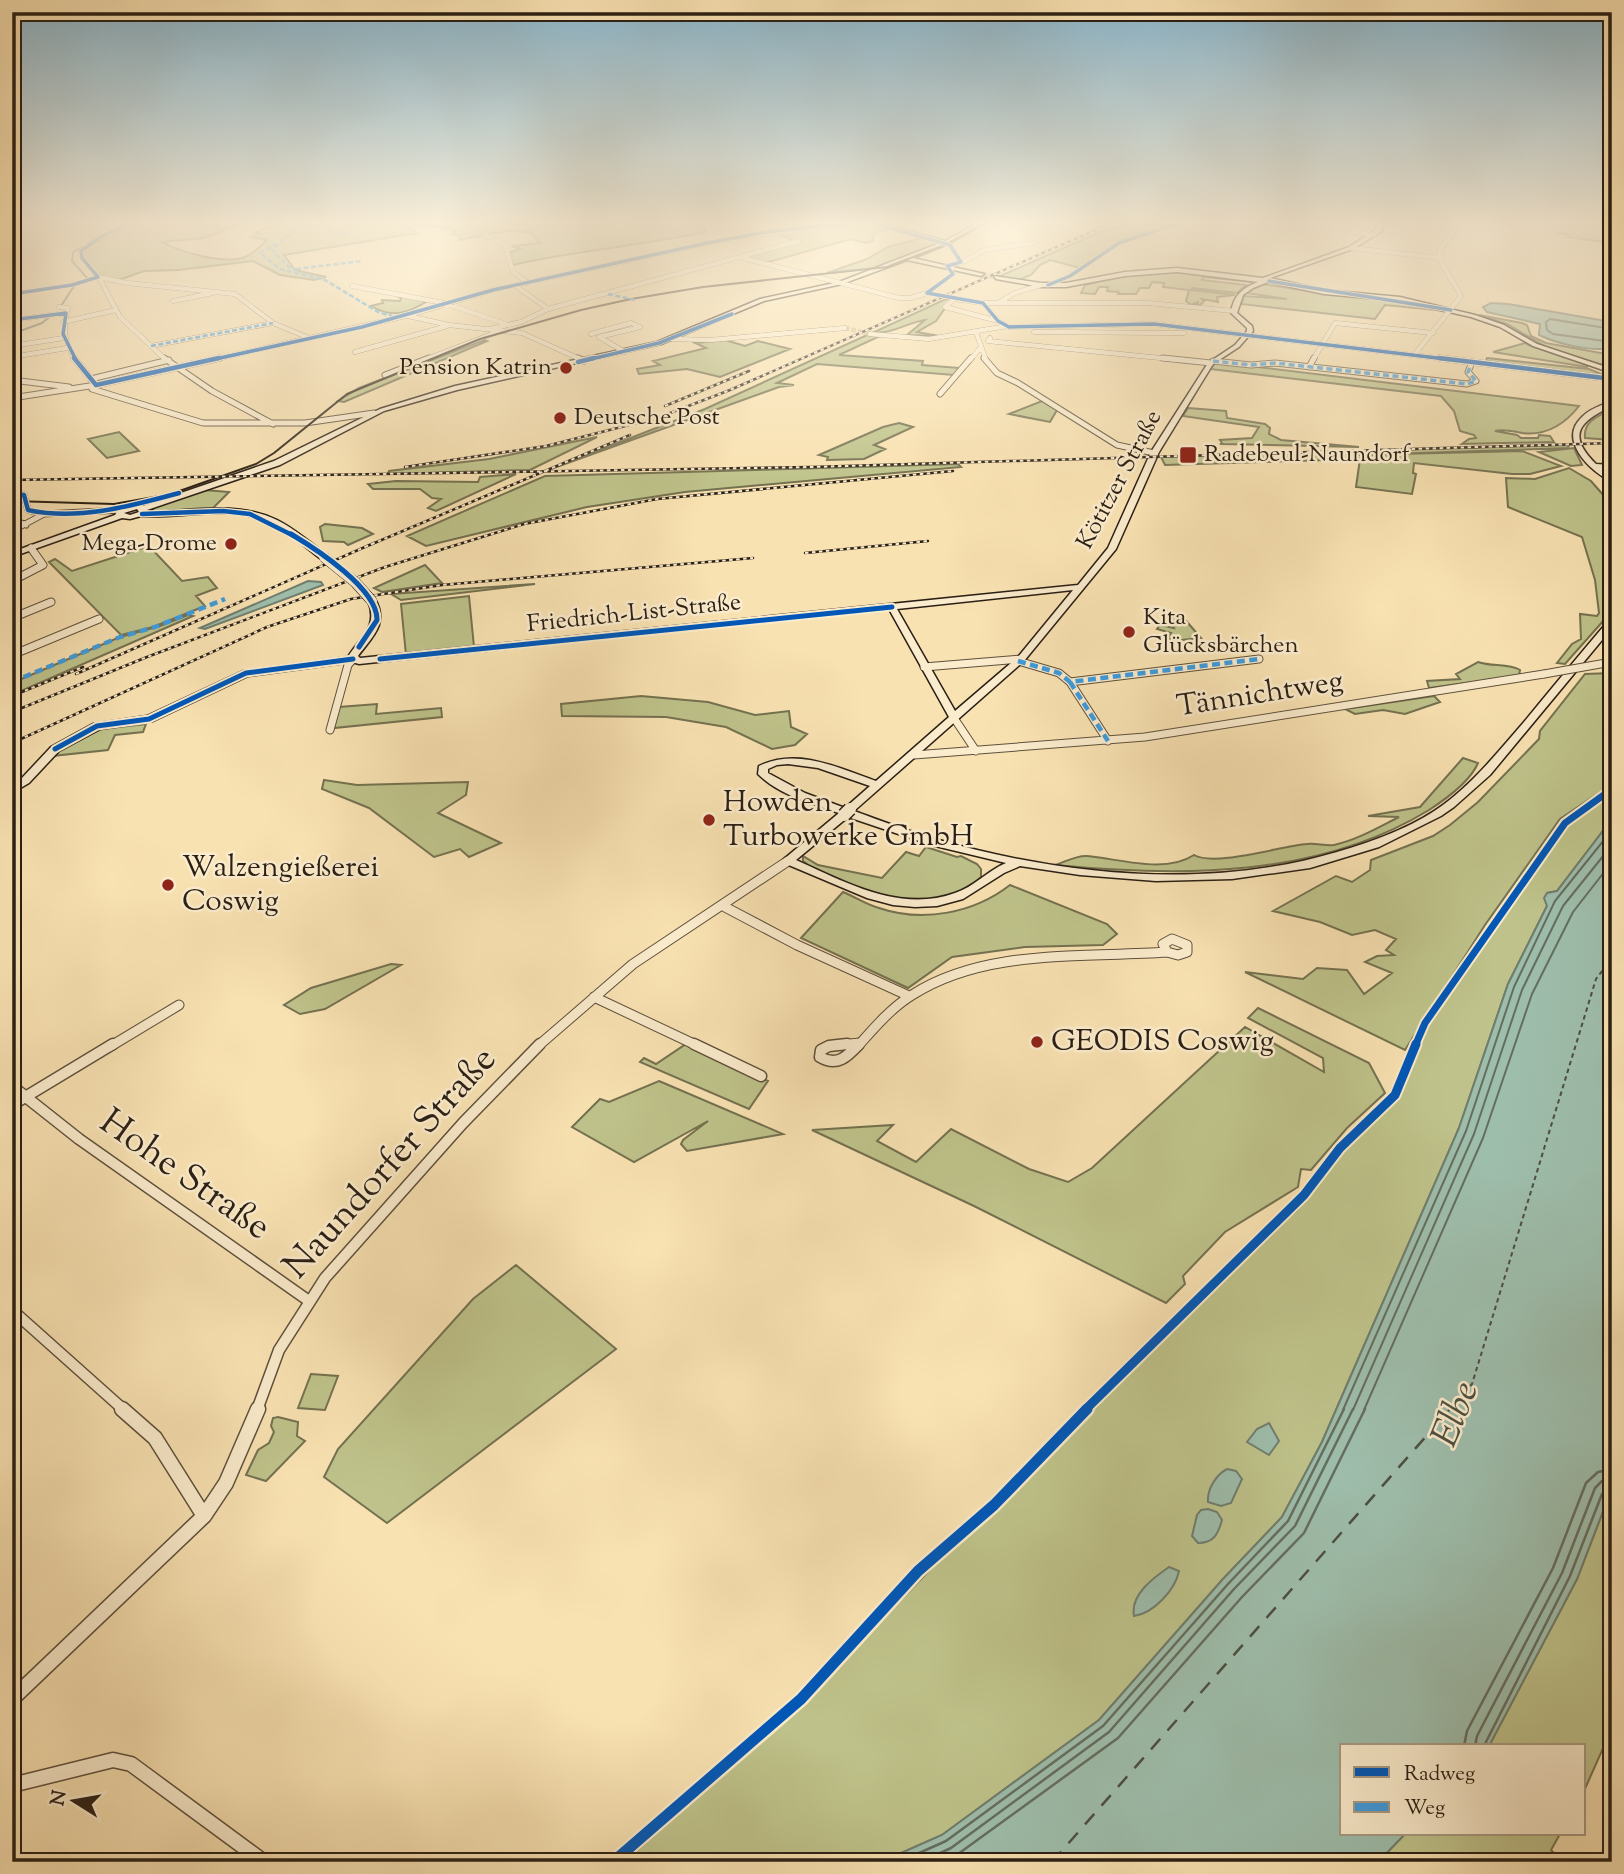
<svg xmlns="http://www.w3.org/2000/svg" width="1624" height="1874" viewBox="0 0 1624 1874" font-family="'Sorts Mill Goudy',serif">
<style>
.green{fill:#bfc38b;stroke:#747150;stroke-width:2}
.water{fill:#9ebeac;stroke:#707e6f;stroke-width:2}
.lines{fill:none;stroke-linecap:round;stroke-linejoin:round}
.shore-far1{stroke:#646e60;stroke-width:2}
.shore{stroke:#646e60;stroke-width:2.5}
.stream{stroke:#707e6f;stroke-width:2}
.ferry-far1{stroke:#4d4f42;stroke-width:2;stroke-dasharray:4.5 3.5;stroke-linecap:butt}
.ferry{stroke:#4d4f42;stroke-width:2.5;stroke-dasharray:14 11;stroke-linecap:butt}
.street-tunnel{stroke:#d0bb92;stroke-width:4.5;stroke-dasharray:4.5 2;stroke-linecap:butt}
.secondary-tunnel{stroke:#d0bb92;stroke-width:6;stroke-dasharray:6 2.5;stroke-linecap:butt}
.street-far5-casing{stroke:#5e503c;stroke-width:5}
.street-far4-casing{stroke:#5e503c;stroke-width:7}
.street-far3-casing{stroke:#5e503c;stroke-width:9}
.street-far2-casing{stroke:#5e503c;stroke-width:11}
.street-far1-casing{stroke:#5e503c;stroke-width:13}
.street-casing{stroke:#5e503c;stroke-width:17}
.secondary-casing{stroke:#2a1f14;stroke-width:3}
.street-far5{stroke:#fbeccd;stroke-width:4.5}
.street-far4{stroke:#fbeccd;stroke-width:5}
.street-far3{stroke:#fbeccd;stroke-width:7}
.street-far2{stroke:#fbeccd;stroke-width:9}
.street-far1{stroke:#fbeccd;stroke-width:10}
.street{stroke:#fbeccd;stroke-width:14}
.secondary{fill:#fbeccd;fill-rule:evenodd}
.tram{stroke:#2a1f14;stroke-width:2}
.rail-casing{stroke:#2a1f14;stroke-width:2.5}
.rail{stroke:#fbeccd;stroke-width:2;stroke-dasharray:3.5;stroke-linecap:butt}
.street-bridge-casing{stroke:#5e503c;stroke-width:9;stroke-linecap:butt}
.secondary-bridge-far1-casing{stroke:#2a1f14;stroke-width:11;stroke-linecap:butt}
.secondary-bridge-casing{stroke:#2a1f14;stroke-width:15;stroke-linecap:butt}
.street-bridge{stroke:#fbeccd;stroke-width:7}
.secondary-bridge-far1{stroke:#fbeccd;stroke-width:10}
.secondary-bridge{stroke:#fbeccd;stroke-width:12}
.quiet-far2{stroke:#3d9bde;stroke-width:2.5;stroke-dasharray:5 2.5;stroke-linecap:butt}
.quiet-far1{stroke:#3d9bde;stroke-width:3.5;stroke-dasharray:6 3.5;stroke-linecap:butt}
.quiet{stroke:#3d9bde;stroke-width:4.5;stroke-dasharray:8 4.5;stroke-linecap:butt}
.cycleway-far5-casing{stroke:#fbeccd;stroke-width:5}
.cycleway-far4-casing{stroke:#fbeccd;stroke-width:7}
.cycleway-far3-casing{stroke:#fbeccd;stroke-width:9}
.cycleway-far2-casing{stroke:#fbeccd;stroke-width:11}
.cycleway-far1-casing{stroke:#fbeccd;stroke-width:13}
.cycleway-casing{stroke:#fbeccd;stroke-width:16}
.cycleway-far5{stroke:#0057b8;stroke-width:3.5}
.cycleway-far4{stroke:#0057b8;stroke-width:4.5}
.cycleway-far3{stroke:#0057b8;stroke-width:5}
.cycleway-far2{stroke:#0057b8;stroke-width:7}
.cycleway-far1{stroke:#0057b8;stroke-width:9}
.cycleway{stroke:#0057b8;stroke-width:11}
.poi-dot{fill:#8f2418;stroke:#fbeccd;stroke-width:2.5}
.labels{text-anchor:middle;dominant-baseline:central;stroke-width:5;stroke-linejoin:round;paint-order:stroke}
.far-poi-label{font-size:24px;fill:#2a1f14;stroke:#fbeccd;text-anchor:start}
.far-street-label{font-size:24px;fill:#2a1f14;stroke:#fbeccd}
.street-label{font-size:30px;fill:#2a1f14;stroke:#fbeccd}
.poi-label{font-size:30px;fill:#2a1f14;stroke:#fbeccd;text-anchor:start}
.near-street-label{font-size:37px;fill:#2a1f14;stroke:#fbeccd}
.near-water-label{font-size:38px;font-style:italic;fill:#4d4f42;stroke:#fbeccd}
</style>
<rect width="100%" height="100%" fill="#f9e2b2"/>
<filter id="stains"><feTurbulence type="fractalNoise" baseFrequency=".00286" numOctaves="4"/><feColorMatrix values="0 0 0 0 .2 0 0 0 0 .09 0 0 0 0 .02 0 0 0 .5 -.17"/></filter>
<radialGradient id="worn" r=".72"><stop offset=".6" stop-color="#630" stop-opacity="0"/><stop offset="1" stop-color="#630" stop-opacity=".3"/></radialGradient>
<!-- green -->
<path class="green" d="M 130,221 L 266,221 L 245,222 L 204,238 L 162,242 C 180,252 225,265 245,257 C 253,254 261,246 267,240 L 251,237 L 259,233 L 255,232 L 288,221 L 692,221 L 706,227 L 705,232 C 641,246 576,250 513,265 L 509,253 L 520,249 L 512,246 L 540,243 L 530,232 L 506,231 L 459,240 L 460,236 L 452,234 L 457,231 L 424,224 L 407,227 L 417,233 L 284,255 L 295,270 L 326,277 L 314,280 L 280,275 L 253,261 L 178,270 L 144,271 L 119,280 L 101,277 L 80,254 L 102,236 L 123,230 Z
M 1138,221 L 1181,221 L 1119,241 L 1080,268 L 1050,260 L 1040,265 L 1031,275 L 1019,280 L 998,277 L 1100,232 Z
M 1547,221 L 1612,221 L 1612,243 L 1568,237 L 1569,235 L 1559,233 L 1565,226 L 1545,223 Z
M 863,223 L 888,229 L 874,233 L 873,241 L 866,243 L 851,239 L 765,263 L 740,256 L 802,240 L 795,241 L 777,233 Z
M 921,238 L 938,243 L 875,268 L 827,273 L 867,259 L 888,247 Z
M 1161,272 L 1193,273 L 1252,282 L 1204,277 L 1202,280 L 1246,285 L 1237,293 L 1192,288 L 1191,290 L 1235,295 L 1217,297 L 1218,302 L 1202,299 L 1204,301 L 1199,306 L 1192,305 L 1198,305 L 1198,302 L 1191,305 L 1186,301 L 1189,290 L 1163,287 L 1164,283 L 1152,282 L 1149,288 L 1140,288 L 1136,294 L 1118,294 L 1119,292 L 1107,291 L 1108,287 L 1099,287 L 1095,294 L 1081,293 L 1085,285 L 1114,278 Z
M 1262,284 L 1327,294 L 1391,298 L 1446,311 L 1385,305 L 1375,319 L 1241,304 L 1244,296 L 1287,299 L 1246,293 Z
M 405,296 L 429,300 C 409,313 393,319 371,306 L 383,303 L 382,300 L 400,301 L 401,298 L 399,297 Z
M 946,299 L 951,300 L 936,321 L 917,332 L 939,336 L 907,335 L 925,320 C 909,322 890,335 874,332 Z
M 1479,315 L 1522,323 L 1527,325 L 1531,336 L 1546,343 L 1612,355 L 1612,368 L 1548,348 L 1507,324 Z
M 867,335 L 878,337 L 839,355 L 923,361 L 922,365 L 960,368 L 954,375 L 817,364 L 777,383 L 794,385 L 779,387 L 551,469 L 705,409 Z
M 484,340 L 487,341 L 344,402 L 338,401 L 359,388 Z
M 725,340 L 745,346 L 758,341 L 790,349 L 720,377 L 687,369 L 639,374 L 637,369 L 660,365 L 653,361 L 706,348 L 695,343 Z
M 1525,343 L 1531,346 L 1589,364 L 1587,367 L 1493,352 Z
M 1487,358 L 1589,369 L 1608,377 L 1486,361 Z
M 1216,362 L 1579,406 C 1565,424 1546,436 1522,433 C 1513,431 1502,429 1495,431 L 1517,435 L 1521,438 L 1538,438 L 1539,435 L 1550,436 L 1554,442 L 1462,444 L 1469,439 L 1476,438 L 1474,435 L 1460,431 L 1454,411 L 1441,396 L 1210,369 Z
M 1042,401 L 1057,410 L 1050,422 L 1009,414 Z
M 1188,408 L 1226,411 L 1227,418 L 1265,424 L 1270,428 L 1269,434 L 1281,440 L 1359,447 L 1220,444 L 1222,443 L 1220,440 L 1252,438 L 1259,427 L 1183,416 Z
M 1612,409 L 1612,440 L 1585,438 C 1583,421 1598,416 1612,409 Z
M 899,423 L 913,427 L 874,445 L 885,449 L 864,459 L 827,460 L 828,457 L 819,455 L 883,427 Z
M 119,432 L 139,451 L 107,458 L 88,439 Z
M 597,437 L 530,470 L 388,474 L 389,471 L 489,459 Z
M 1569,445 L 1568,448 L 1357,455 L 1522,451 L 1561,466 L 1530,474 L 1512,474 L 1414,463 L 1413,473 L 1416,474 L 1412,494 L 1356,487 L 1360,459 L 1165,465 L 1161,457 Z
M 1574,448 L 1582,465 L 1571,466 L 1539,452 Z
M 958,464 L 961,467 L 685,492 L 587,507 L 426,546 L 407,536 L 545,476 Z
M 1569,468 L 1591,481 L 1612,505 L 1612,611 L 1565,664 L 1557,663 L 1572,644 L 1581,639 L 1580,614 L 1597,616 L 1599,613 L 1595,580 L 1582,537 L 1508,507 L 1506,478 L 1535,479 Z
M 516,474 L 436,511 L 428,508 L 441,499 L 432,498 L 420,489 L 373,489 L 368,484 L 396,481 L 478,482 L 480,477 Z
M 204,490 L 229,492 L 212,509 L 160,513 L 151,511 L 156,506 Z
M 325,524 L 362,528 L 373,534 L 348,545 L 344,542 L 323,541 L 320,527 Z
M 149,546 L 182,581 L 208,577 L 217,588 L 196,596 L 205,606 L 153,627 L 121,635 L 49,562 L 55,559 L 72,571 Z
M 425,565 L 442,583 L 382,592 L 374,588 Z
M 535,584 L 401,600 L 391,594 Z
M 469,596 L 474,647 L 406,655 L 401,604 Z
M 188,615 L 193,616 L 12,695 L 12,683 L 120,637 L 160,626 Z
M 1181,615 L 1201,638 L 1172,641 L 1168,637 L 1171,633 L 1157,629 L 1160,625 L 1174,628 L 1168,616 Z
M 1478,662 C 1492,667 1508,663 1520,670 L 1519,676 L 1429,688 L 1427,681 L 1460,679 L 1456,674 Z
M 1612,673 L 1612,784 L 1560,819 L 1485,925 L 1405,1050 L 1245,972 L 1303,979 L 1317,968 L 1347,970 L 1364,994 L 1392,973 L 1365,962 L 1377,956 L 1394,955 L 1386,950 L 1396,939 L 1375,930 L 1352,935 L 1320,922 L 1273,911 L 1336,876 L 1352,882 L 1370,870 L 1371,860 L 1433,836 L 1450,825 L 1478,802 L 1539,739 L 1540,731 L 1585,674 Z
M 641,696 L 708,702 L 755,715 L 789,711 L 791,727 L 807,734 L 795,745 L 772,749 L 726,727 L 666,717 L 562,716 L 561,704 Z
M 1434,696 L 1440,702 L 1405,714 L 1383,710 L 1355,714 L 1345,709 Z
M 377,704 L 376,714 L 441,708 L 442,717 L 334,728 L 339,707 Z
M 146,724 L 143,732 L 115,735 L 108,750 L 52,756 L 66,746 L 101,729 Z
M 1463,758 L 1478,763 C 1470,782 1446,799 1429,810 C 1318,878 1180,877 1055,865 C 1065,862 1077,855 1087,856 C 1120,859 1165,874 1194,855 C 1215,867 1281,846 1307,844 C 1316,843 1325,846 1334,845 C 1357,840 1379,827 1399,817 L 1368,816 L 1420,807 Z
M 324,780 L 357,785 L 468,782 L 466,795 L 438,813 L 501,843 L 469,857 L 460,849 L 434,857 L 369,808 L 322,789 Z
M 1612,792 L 1612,819 L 1557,891 L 1547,893 L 1547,906 L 1508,984 L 1459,1128 L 1322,1442 L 1282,1517 L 1223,1579 L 1099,1720 L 942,1835 L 881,1862 L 624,1862 L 785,1721 L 946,1553 L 993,1514 L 1150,1349 L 1268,1233 L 1297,1210 L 1327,1167 L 1402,1089 L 1419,1042 L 1432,1018 L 1568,823 Z
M 926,847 L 957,857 L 961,856 L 977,864 L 981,869 L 981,877 C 944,915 885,899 842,881 C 829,875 815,871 803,861 L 803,856 L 818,865 L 882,878 L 906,852 L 919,856 Z
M 1010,885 L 1107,924 L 1117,934 L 1103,945 L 1025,947 L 952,957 L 908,988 L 801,938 L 843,892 C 855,897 867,905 879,908 C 923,923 974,913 1010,885 Z
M 391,964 L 401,965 L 325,1009 L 300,1014 L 284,1005 L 311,988 Z
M 1258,1008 L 1369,1063 L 1385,1093 L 1347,1128 L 1311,1170 L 1301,1169 L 1298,1187 L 1225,1232 L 1183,1276 L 1185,1284 L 1166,1303 L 974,1206 L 812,1130 L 893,1125 L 877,1141 L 916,1162 L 951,1129 L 1029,1169 L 1068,1182 L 1092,1168 L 1245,1027 L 1324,1072 L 1323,1058 L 1248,1018 Z
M 686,1044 L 768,1081 L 749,1109 L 640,1062 L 644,1058 L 656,1064 Z
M 659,1081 L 783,1134 L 687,1151 L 681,1144 L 683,1140 L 708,1121 L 634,1162 L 572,1127 L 600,1099 L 609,1102 Z
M 516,1265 L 616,1349 L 387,1523 L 324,1477 L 338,1449 L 473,1299 Z
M 311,1374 L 338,1376 L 325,1410 L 298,1408 Z
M 278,1417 L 298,1422 L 297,1436 L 305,1441 L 266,1481 L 246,1475 L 258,1450 L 269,1443 L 274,1432 L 271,1426 L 273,1418 Z
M 1612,1488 L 1612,1728 L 1584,1791 L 1584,1746 L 1489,1746 L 1577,1579 Z
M 1405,1834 L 1560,1834 L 1551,1850 L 1563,1862 L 1378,1862 Z"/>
<!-- water -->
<path class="water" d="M 1491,303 L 1508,304 L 1612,322 L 1612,348 C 1591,352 1558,344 1539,335 L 1540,324 L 1487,312 L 1483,307 Z
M 308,581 L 321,582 L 323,585 L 205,629 L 200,628 Z
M 1612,819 L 1612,1488 L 1577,1579 L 1489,1746 L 1342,1746 L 1342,1834 L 1405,1834 L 1378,1862 L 881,1862 L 942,1835 L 1099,1720 L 1223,1579 L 1282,1517 L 1322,1442 L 1459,1128 L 1508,984 L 1547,906 L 1544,898 L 1547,893 L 1557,891 Z
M 1269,1423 L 1279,1441 L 1269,1455 L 1247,1442 L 1257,1429 Z
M 1227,1469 L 1236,1471 L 1242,1479 L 1231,1503 L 1221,1506 L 1208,1502 C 1207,1489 1216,1475 1227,1469 Z
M 1208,1509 L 1217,1512 L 1222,1520 C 1218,1534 1214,1543 1198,1543 L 1192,1536 L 1197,1515 L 1201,1510 Z
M 1169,1567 L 1179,1571 C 1175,1590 1154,1613 1134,1616 C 1130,1595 1153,1578 1169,1567 Z"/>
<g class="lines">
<!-- shore-far1 -->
<path class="shore-far1" d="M 1612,329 L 1550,319 L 1546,322 L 1547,330 L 1553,334 L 1612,342
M 1343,1410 L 1466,1131 L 1514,987 L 1555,901 L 1612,830
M 1353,1410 L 1474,1134 L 1522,990 L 1563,906 L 1612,845
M 1364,1410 L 1483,1138 L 1532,994 L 1573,912 L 1612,862"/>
<!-- shore -->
<path class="shore" d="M 1464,1746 L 1467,1731 L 1553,1568 L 1586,1483 L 1598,1472 L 1612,1469
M 1475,1746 L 1477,1736 L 1562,1573 L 1595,1488 L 1602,1481 L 1612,1480
M 1484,1746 L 1570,1576 L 1602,1494 L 1612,1489
M 899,1862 L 946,1841 L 1103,1726 L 1228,1584 L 1288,1521 L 1344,1409
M 921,1862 L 951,1848 L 1109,1732 L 1234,1589 L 1295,1526 L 1353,1409
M 947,1862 L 1118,1738 L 1242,1597 L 1304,1533 L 1365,1409"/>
<!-- stream -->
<path class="stream" d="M 94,243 L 124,230 L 128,221
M 83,247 L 73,252 L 72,261 L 87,278
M 61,306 L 74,286 L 87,281
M 12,334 L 42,323 L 52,315"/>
<!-- ferry-far1 -->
<path class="ferry-far1" d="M 1449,1410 L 1472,1384 L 1596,979 L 1612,958"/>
<!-- ferry -->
<path class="ferry" d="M 1052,1862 L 1450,1409"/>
<!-- street-tunnel -->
<path class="street-tunnel" d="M 845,328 L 870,334"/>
<!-- secondary-tunnel -->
<path class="secondary-tunnel" d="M 981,274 L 996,277"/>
<!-- street-far5 casing -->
<g class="street-far5-casing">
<path id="street-far5" d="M 123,221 L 121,228 L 93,241 L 80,254 L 97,274 L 120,317 L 166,360
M 1236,221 L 1374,235
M 486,235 L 505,245 L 513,272 L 528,283
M 1287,238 L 1295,227
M 950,245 L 961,262
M 1351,248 L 1440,258
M 739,257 L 899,298 L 911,298 L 927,293
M 947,266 L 965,261 L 984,250 L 1033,243
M 98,277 L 127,283 L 235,294 L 273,323 L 309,338
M 352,286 L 444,303 L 506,324
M 516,286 L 548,309
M 173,301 L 213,293
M 983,303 L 998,321 L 1009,327 L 1154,324 L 1454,360
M 998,303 L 1015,293 L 1041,285
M 59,307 L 68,308 C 62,328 64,342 76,360
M 408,316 L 449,325 L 522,333 L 582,360
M 12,320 L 66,313
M 998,321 L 945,307 L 954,299 L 983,303 L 1148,303 L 1234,311
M 63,322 L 116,310
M 490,329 L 521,322 L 548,309 L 798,241
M 976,332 L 986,360
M 1034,332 L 1184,333
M 591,334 L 631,323 L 640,327 L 599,337
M 870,334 L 929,339 L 1007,326
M 599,337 L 625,352
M 990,338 L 988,341 L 1181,360
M 672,339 L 710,340 L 845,328
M 12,346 L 64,338
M 151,346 L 273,323
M 355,352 L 447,326
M 1415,354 L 1461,296 L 1441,262 L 1439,251 L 1462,221
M 12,357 L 67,348
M 212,360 L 406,316 L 493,290 L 727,239 L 863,221
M 424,360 L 497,332
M 970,360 L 981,347
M 1313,360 L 1335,323 L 1433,333"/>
</g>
<!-- street-far4 casing -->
<g class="street-far4-casing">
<path id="street-far4" d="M 74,358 L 96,385
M 164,358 L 212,391 L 273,424
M 578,358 L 584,361
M 984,358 L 997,373 L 1018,383 L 1117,445 L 1154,453
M 1163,358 L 1211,363
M 1439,358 L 1612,379
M 1213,361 L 1251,365 L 1275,363 L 1467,384 L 1476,381 L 1468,372 L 1472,362
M 1309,367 L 1314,358
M 385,375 L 429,358
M 91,379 L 169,360
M 12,380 L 69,387
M 92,389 L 203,423 L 305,423 L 374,413
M 940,394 L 971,358
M 12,398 L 96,385 L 220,358
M 12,494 L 24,495 L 28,510 L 44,514 L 122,510
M 12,519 L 26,525
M 12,531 L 44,514"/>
</g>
<!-- street-far3 casing -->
<g class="street-far3-casing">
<path id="street-far3" d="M 12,581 L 43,565 L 31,548
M 12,618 L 51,602
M 12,655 L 99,619
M 1018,661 L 1059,673 L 1070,682 L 1259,659
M 924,667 L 1021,659
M 1070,682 L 1108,741
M 954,718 L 976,751
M 330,730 L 348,665 L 353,659
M 914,755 L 1145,737 L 1544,674"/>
</g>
<!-- street-far2 casing -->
<g class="street-far2-casing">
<path id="street-far2" d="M 725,907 L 797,945 L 909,996
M 1172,939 L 1187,945 L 1187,952 L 1178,955 L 1167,952 L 1163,944 Z
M 594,997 L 698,1046
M 111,1046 L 179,1005
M 538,1046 L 633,964 L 788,861
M 829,1046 L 860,1043
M 858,1046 C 874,1028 891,1008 912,995 C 985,948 1084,958 1167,952"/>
</g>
<!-- street-far1 casing -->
<g class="street-far1-casing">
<path id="street-far1" d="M 694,1044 L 761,1076
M 847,1044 L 829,1046 L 821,1050 L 820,1057 C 837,1067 847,1057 859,1044
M 12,1086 L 79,1139 L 309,1301
M 12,1105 L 113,1044
M 12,1310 L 124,1410
M 257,1410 L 279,1350 L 325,1278 L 463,1123 L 540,1044"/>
</g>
<!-- street casing -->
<g class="street-casing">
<path id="street" d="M 122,1409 L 155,1438 L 204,1516
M 12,1699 L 204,1516 L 226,1483 L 258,1409
M 12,1785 L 113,1760 L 131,1764 L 264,1862"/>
</g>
<!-- secondary casing -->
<g class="secondary-casing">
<path id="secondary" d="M 864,221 L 872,221 L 945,241 L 981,221 L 987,221 L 948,244 L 913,258 L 984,274 L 981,276 L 907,260 L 842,284 L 764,301 L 661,344 L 457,390 L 384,411 L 280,465 L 147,510 L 157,512 C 197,510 240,502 277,520 C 295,529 311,543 327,555 L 327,559 L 321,559 C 305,547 290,533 272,524 C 232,503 184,519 141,516 L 130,519 L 122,518 L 12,557 L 12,552 L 115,515 L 119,508 L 137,505 L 143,506 L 274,461 L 380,409 L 455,386 L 657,342 L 760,299 L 839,282 L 940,243 ZM 137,509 L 139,512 L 130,515 L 124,513 Z
M 1376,221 L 1382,221 L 1382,231 L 1353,249 L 1270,278 L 1324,290 L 1400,297 L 1475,315 L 1504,325 L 1537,344 L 1612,369 L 1612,373 L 1533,346 L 1500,327 L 1471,317 L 1400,301 L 1324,294 L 1268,282 L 1253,288 L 1243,295 L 1237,313 L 1252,326 L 1253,331 L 1239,347 L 1213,364 L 1159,452 L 1116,549 L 1024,661 L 854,811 C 882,821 910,832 939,840 C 1066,876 1209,890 1337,852 C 1372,842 1413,827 1443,805 C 1474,782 1499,751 1524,722 C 1552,688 1580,654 1609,620 L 1612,619 L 1612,628 L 1490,775 L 1454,807 L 1441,816 L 1379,847 L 1310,868 L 1232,879 L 1156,881 L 1080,875 L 1020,866 L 1004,873 L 963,899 L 937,906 L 915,907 L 893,905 L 867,898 L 784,863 L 782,861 L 784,859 L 839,813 C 812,804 779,795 758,774 L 759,766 C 797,747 839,768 876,781 L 949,717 L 889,609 L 359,664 L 352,662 L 248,676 L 153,721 L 100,729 L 59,751 L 29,783 L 12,793 L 12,785 L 21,779 L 51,747 L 93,724 L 147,716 L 243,671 L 348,657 C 360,637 379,627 368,601 L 372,598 L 375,599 C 389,624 372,637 358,656 L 360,658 L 1078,585 L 1108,548 L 1151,452 L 1208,363 L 1235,345 L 1247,331 L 1247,328 L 1231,313 C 1233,296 1242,288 1258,282 L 1177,272 L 1125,276 L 1066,287 L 1041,287 L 996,279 L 994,276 L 1041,283 L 1066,283 L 1125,272 L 1177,268 L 1263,278 L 1349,247 L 1377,229 ZM 1073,590 L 1018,657 L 955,711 L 897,609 ZM 788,764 L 818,768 L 870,786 L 845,808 L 805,793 L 768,773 L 768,769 L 777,765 ZM 848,817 L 931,845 L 1006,863 C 987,871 974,887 955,893 C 900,913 845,882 796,860 Z
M 1612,401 L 1612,406 C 1580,421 1566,435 1596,464 L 1612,465 L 1612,469 L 1602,469 L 1612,476 L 1612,482 C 1591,472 1557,440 1582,417 C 1589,409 1602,405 1612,401 Z"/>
</g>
<!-- street-far5 -->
<use href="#street-far5" class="street-far5"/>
<!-- street-far4 -->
<use href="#street-far4" class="street-far4"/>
<!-- street-far3 -->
<use href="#street-far3" class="street-far3"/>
<!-- street-far2 -->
<use href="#street-far2" class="street-far2"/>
<!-- street-far1 -->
<use href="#street-far1" class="street-far1"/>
<!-- street -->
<use href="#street" class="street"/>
<!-- secondary -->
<use href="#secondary" class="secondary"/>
<!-- tram -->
<path class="tram" d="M 12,501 L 114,504 L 171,494 L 256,464 L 274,453 L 347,394 L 480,339 L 581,310 L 631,299 L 703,287 L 887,267 L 947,244 L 989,221"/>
<!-- rail casing -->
<g class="rail-casing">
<path id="rail" d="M 665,406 L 749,371
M 405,467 L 546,446 L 657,418 L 730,390 L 1116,221
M 12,480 L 812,467 L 1612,443
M 365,547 L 630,435
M 805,553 L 928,541
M 76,674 L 374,543
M 12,696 L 83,667
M 12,712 L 147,657 L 385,567 L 524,524 L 657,499 L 953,471
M 12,743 L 267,627 L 351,599 L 442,585 L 753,558"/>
</g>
<!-- rail -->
<use href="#rail" class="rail"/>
<!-- street-bridge casing -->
<g class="street-bridge-casing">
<path id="street-bridge" d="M 1544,674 L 1606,663"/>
</g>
<!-- secondary-bridge-far1 casing -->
<g class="secondary-bridge-far1-casing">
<path id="secondary-bridge-far1" d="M 324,557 L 355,582 L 372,601"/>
</g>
<!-- secondary-bridge casing -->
<g class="secondary-bridge-casing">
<path id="secondary-bridge" d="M 844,815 L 850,809"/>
</g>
<!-- street-bridge -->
<use href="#street-bridge" class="street-bridge"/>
<!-- secondary-bridge-far1 -->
<use href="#secondary-bridge-far1" class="secondary-bridge-far1"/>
<!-- secondary-bridge -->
<use href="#secondary-bridge" class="secondary-bridge"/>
<!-- quiet-far2 -->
<path class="quiet-far2" d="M 244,221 L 265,221
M 348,234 L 329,231 L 327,228 L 357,221
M 277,243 L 260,253 L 280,269 L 325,280 L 378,312 L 392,316
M 296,269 L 362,261
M 298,270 L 289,267 L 272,250 L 305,221
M 608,294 L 635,300
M 151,346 L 273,323"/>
<!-- quiet-far1 -->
<path class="quiet-far1" d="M 1213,361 L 1251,365 L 1275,363 L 1467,384 L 1476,381 L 1468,372 L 1472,362"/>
<!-- quiet -->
<path class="quiet" d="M 1018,661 L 1059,673 L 1070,682 L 1259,659
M 12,682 L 120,637 L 155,627 L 225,599
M 1070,682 L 1108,741"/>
<!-- cycleway-far5 casing -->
<g class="cycleway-far5-casing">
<path id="cycleway-far5" d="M 866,221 L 950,245 L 961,262 L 947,266 L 953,274 L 927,293 L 983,303 L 998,321 L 1009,327 L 1154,324 L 1454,360
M 1269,281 L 1451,310
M 1048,285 L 1070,276 L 1119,243 L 1185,221
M 12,294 L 72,285 L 98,277 L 82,258 L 81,251 L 102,236 L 121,228 L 123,221
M 12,320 L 66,313 L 63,334 L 76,360
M 211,360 L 362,327 L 493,290 L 707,243 L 767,232 L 863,221
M 587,360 L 659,343 L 732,314"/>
</g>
<!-- cycleway-far4 casing -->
<g class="cycleway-far4-casing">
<path id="cycleway-far4" d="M 74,358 L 96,385 L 219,358
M 1439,358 L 1612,379
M 578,362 L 594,358
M 12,494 L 24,495 L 28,510 C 78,521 131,506 179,493
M 142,514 L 223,511 L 250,514 L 294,536"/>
</g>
<!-- cycleway-far3 casing -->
<g class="cycleway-far3-casing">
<path id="cycleway-far3" d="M 291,534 C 316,549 378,589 377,620 L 359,647
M 380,659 L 892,607
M 55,749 L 97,726 L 149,719 L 246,673 L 353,659"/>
</g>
<!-- cycleway-far2 casing -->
<g class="cycleway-far2-casing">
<path id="cycleway-far2" d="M 1415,1046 L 1425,1023 L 1565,823 L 1612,789"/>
</g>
<!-- cycleway-far1 casing -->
<g class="cycleway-far1-casing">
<path id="cycleway-far1" d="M 1085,1410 L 1304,1195 L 1340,1148 L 1395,1095 L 1416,1044"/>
</g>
<!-- cycleway casing -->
<g class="cycleway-casing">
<path id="cycleway" d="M 613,1862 L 801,1699 L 918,1571 L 994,1505 L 1087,1409"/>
</g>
<!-- cycleway-far5 -->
<use href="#cycleway-far5" class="cycleway-far5"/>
<!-- cycleway-far4 -->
<use href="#cycleway-far4" class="cycleway-far4"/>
<!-- cycleway-far3 -->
<use href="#cycleway-far3" class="cycleway-far3"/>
<!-- cycleway-far2 -->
<use href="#cycleway-far2" class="cycleway-far2"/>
<!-- cycleway-far1 -->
<use href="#cycleway-far1" class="cycleway-far1"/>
<!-- cycleway -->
<use href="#cycleway" class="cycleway"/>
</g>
<!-- sky -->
<linearGradient id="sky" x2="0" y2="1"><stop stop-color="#8ab8d0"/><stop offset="0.46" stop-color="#fcf2dc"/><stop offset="1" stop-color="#fcf2dc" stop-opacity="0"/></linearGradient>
<rect width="1624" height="483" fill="url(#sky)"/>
<!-- markers -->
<g class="poi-dot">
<circle cx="566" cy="368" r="7"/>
<circle cx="560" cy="418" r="7"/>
<rect x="1179" y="446" width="18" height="18" rx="3.5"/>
<circle cx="231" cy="544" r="7"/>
<circle cx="1129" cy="632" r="7"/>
<circle cx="709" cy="820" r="7"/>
<circle cx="168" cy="885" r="7"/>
<circle cx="1037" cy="1042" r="7"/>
</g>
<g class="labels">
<!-- far-poi labels -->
<g class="far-poi-label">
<text x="552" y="368" text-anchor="end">Pension Katrin</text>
<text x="574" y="418">Deutsche Post</text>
<text x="1204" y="455">Radebeul-Naundorf</text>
<text x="217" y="544" text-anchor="end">Mega-Drome</text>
<text x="1143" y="618">Kita<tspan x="1143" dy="28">Glücksbärchen</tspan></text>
</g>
<!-- far-street labels -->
<g class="far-street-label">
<text transform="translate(1120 480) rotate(-62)">Kötitzer Straße</text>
<text transform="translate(634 614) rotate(-6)">Friedrich-List-Straße</text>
</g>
<!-- street labels -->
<g class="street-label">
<text transform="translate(1260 695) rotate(-9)">Tännichtweg</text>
</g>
<!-- poi labels -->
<g class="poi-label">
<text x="723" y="803">Howden<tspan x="723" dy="34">Turbowerke GmbH</tspan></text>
<text x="182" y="868">Walzengießerei<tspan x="182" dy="34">Coswig</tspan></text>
<text x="1051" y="1042">GEODIS Coswig</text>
</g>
<!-- near-street labels -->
<g class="near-street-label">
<text transform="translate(391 1164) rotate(-48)">Naundorfer Straße</text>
<text transform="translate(184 1176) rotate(35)">Hohe Straße</text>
</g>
<!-- near-water labels -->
<g class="near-water-label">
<text transform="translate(1457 1415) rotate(-68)">Elbe</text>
</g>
</g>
<!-- margin -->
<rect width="1624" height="1874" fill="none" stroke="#f9e2b2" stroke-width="42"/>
<rect x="14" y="14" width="1596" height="1846" fill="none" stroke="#2a1f14" stroke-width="3.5"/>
<rect x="21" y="21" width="1582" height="1832" fill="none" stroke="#2a1f14" stroke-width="2"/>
<!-- legend -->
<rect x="1340" y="1744" width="245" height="91" fill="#fbeccd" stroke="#a79a83" stroke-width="2"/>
<rect x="1354" y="1767" width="35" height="10" fill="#0057b8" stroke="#a79a83" stroke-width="2"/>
<text x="1404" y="1780" font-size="21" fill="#2a1f14">Radweg</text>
<rect x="1354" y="1802" width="35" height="10" fill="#3d9bde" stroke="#a79a83" stroke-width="2"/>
<text x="1404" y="1814" font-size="21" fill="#2a1f14">Weg</text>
<!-- north arrow -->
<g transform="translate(74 1801) rotate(281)" stroke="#fbeccd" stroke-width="5" paint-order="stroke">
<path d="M0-5L12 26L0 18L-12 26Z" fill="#2a1f14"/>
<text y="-10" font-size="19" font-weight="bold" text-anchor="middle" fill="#2a1f14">N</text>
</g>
<rect width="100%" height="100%" filter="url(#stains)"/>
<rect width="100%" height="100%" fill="url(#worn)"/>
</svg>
